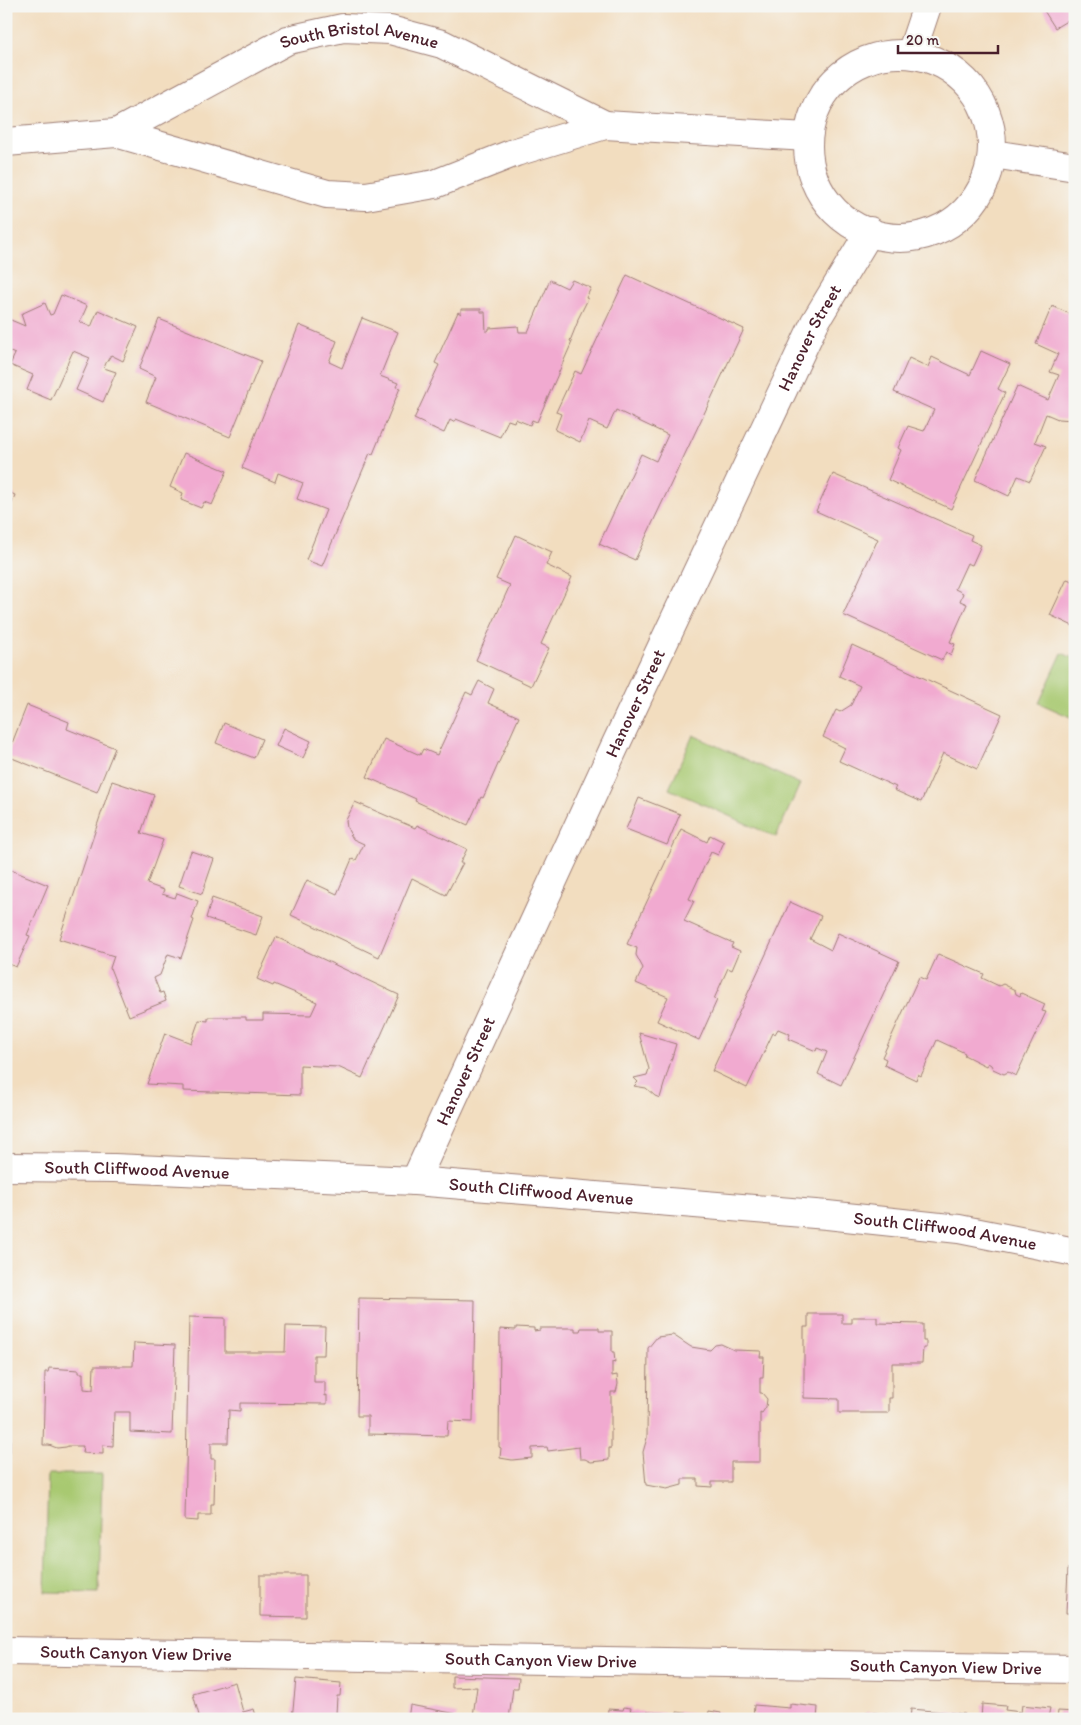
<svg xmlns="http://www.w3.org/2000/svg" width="1081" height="1725" viewBox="0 0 1081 1725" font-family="Itim,sans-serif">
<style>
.green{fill:#a8c971;stroke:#79744e}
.building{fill:#f1aad0}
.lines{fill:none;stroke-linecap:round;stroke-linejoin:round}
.minor-casing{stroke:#9e7e75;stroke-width:30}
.minor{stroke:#fff;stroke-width:28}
.labels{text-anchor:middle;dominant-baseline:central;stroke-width:5;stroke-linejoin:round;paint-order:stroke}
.street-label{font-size:18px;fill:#4a1f2b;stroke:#f6f6f2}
</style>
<rect width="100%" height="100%" fill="#f6f6f2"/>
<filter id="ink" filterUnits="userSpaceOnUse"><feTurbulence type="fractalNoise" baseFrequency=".02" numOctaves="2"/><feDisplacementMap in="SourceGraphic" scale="10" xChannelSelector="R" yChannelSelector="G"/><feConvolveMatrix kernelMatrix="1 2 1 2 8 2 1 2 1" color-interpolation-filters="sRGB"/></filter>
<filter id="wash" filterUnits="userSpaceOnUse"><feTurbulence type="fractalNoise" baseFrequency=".0096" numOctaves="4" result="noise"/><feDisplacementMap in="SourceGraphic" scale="20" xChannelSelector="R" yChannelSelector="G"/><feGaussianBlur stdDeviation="1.12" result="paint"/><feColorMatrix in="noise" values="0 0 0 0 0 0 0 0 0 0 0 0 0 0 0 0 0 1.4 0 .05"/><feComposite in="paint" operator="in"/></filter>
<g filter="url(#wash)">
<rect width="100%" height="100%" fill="#f2ddbf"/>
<!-- green -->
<path class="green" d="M 1062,653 L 1075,659 L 1075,719 L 1039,703 Z
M 693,735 L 800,784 L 776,837 L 669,789 Z
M 48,1474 L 102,1474 L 99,1593 L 45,1592 Z"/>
<g id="blocks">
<!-- building -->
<path class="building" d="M 1041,6 L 1075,6 L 1075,16 L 1055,28 Z
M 627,275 L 744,329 L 635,560 L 599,544 L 641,454 L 656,461 L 668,435 L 616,410 L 607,429 L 589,421 L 580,442 L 555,430 L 561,414 L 556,412 L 575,371 L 581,374 Z
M 550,280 L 567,288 L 572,280 L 591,288 L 586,298 L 588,299 L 577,321 L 578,321 L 570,341 L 572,342 L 537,422 L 532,420 L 530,425 L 515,419 L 514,422 L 508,420 L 500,437 L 456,419 L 455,423 L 450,420 L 444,433 L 414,419 L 439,365 L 435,363 L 458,312 L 461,314 L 461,309 L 481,309 L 481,312 L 485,312 L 486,332 L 489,330 L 489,328 L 518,326 L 519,332 L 528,332 Z
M 61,295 L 87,306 L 80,322 L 91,327 L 98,310 L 138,327 L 123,361 L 111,355 L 106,363 L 104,368 L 116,372 L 103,402 L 76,390 L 90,358 L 73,351 L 51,400 L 27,390 L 33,375 L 10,365 L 15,354 L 6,350 L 6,318 L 25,326 L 21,314 L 45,303 L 50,315 L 53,314 Z
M 1052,306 L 1075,316 L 1075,420 L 1058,419 L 1046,414 L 1035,442 L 1046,446 L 1030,481 L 1018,476 L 1009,496 L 975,480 L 1017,386 L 1048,400 L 1059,375 L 1050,372 L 1058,354 L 1036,344 Z
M 362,318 L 398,332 L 380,376 L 398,383 L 396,387 L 400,388 L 373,454 L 370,453 L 322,566 L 306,560 L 326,510 L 297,499 L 303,483 L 278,473 L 275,482 L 242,468 L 299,325 L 337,341 L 329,362 L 342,368 Z
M 159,319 L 261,361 L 230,437 L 146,402 L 156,377 L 139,369 Z
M 981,351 L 1010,364 L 998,389 L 1005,393 L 951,509 L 888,480 L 901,450 L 898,448 L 908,426 L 924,431 L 934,410 L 894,392 L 909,358 L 928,367 L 932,357 L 970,375 Z
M 184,453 L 227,471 L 212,505 L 204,502 L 201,508 L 181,500 L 183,493 L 170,487 Z
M 833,474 L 972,535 L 970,540 L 981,545 L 972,565 L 967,563 L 955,589 L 963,593 L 960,601 L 967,604 L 950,642 L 955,644 L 951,655 L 946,652 L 942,660 L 843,615 L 878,539 L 816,511 Z
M 6,491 L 15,495 L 6,518 Z
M 516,535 L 552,552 L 546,565 L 572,577 L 541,644 L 549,648 L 531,686 L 476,660 L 510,585 L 496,579 Z
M 1067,579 L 1075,582 L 1075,627 L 1050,615 Z
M 852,645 L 1002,714 L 977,769 L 943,753 L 921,802 L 894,790 L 896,787 L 839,761 L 845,748 L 823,737 L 836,710 L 840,712 L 851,705 L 860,686 L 839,676 Z
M 479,681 L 494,689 L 488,703 L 519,717 L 483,798 L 481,797 L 468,825 L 415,801 L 416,799 L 367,777 L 384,739 L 420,755 L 423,749 L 437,755 L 466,692 L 472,695 Z
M 27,705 L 69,722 L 67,729 L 115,748 L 97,792 L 7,756 Z
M 224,723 L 262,739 L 254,758 L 216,743 Z
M 284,728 L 311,741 L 303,758 L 276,746 Z
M 112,781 L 154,795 L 141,833 L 163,840 L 147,884 L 164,890 L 162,894 L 175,898 L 177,893 L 198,901 L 192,919 L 194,920 L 181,958 L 168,954 L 160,975 L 154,978 L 160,993 L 163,992 L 166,1001 L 129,1016 L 110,968 L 114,956 L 59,939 Z
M 639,798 L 680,814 L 667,845 L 626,829 Z
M 355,802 L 415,828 L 417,825 L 467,849 L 460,863 L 463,863 L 446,895 L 412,878 L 379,957 L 291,915 L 307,880 L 337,894 L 352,859 L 356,860 L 364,844 L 353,839 L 347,828 L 346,820 Z
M 681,829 L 707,842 L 710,835 L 724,842 L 718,855 L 711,852 L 689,899 L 694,901 L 684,921 L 733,943 L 731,947 L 740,951 L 732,970 L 728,968 L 714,999 L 717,1000 L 699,1040 L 657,1021 L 668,997 L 636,983 L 643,968 L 636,955 L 637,948 L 627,944 Z
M 191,851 L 214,859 L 202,894 L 179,886 Z
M 6,868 L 48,885 L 27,935 L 30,936 L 16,967 L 6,963 Z
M 212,898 L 263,916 L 256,935 L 206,918 Z
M 790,902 L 821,916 L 810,939 L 831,950 L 838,933 L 899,961 L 841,1085 L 818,1074 L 827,1052 L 817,1048 L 816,1051 L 788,1039 L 790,1034 L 778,1029 L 775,1034 L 773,1033 L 747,1088 L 712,1071 Z
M 276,937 L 399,995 L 362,1078 L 338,1067 L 300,1065 L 300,1095 L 183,1091 L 183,1086 L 147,1084 L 165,1033 L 191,1043 L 199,1020 L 208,1021 L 208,1017 L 246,1017 L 246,1020 L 263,1020 L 263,1014 L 311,1015 L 317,1002 L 274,984 L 273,986 L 257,979 Z
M 938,954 L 984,974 L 982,978 L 999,986 L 1003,984 L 1015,990 L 1016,994 L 1020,996 L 1021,993 L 1045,1004 L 1042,1011 L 1046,1012 L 1016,1076 L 1008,1072 L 1004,1074 L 993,1069 L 991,1065 L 988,1063 L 986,1066 L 964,1055 L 965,1053 L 937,1040 L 921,1076 L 918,1074 L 916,1080 L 884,1065 L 886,1059 L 882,1057 L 919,977 L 926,980 Z
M 639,1033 L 676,1044 L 660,1098 L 655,1096 L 646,1088 L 634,1086 L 638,1082 L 634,1078 L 647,1075 L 649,1069 Z
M 359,1298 L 475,1300 L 473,1422 L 448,1421 L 447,1436 L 368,1434 L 368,1416 L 357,1416 Z
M 808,1314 L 842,1314 L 842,1323 L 852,1323 L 852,1317 L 877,1317 L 877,1323 L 923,1324 L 923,1341 L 926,1341 L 926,1348 L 923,1348 L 922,1363 L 892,1363 L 892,1398 L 889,1398 L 889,1413 L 839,1413 L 839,1399 L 804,1398 L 804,1327 L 808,1327 Z
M 189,1317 L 225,1318 L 225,1352 L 285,1352 L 286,1326 L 325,1327 L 324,1355 L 314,1355 L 314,1382 L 325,1382 L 325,1396 L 327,1395 L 327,1404 L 240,1403 L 240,1411 L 229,1410 L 228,1443 L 211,1443 L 211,1459 L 215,1459 L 214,1504 L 211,1504 L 211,1515 L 198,1515 L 198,1521 L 185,1520 Z
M 516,1327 L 534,1328 L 534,1331 L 540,1330 L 540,1328 L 575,1328 L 575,1331 L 580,1331 L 581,1328 L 599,1328 L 599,1331 L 612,1331 L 612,1352 L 614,1352 L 615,1363 L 612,1362 L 612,1376 L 617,1375 L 618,1384 L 616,1392 L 611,1392 L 611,1448 L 609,1448 L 609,1460 L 591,1462 L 585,1459 L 580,1459 L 579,1447 L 548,1451 L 547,1447 L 532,1448 L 532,1458 L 512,1460 L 500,1458 L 501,1448 L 499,1447 L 500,1329 L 516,1330 Z
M 673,1335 L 691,1347 L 710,1350 L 715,1345 L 721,1344 L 734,1350 L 761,1351 L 760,1357 L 764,1357 L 763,1378 L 760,1378 L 760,1393 L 762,1393 L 767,1399 L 766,1407 L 762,1413 L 760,1412 L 760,1462 L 731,1462 L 731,1482 L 712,1482 L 712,1487 L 698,1486 L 698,1479 L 682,1479 L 682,1485 L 667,1489 L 646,1485 L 643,1452 L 647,1438 L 648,1348 L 657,1337 Z
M 134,1343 L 175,1345 L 172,1434 L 130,1432 L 130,1412 L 114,1412 L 113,1446 L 103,1445 L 103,1454 L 82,1453 L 83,1446 L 68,1446 L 66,1447 L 57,1448 L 49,1445 L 43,1445 L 45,1372 L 48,1372 L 49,1368 L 79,1370 L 79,1373 L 83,1373 L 83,1384 L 84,1384 L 84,1389 L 93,1390 L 94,1366 L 133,1366 Z
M 6,1405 L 10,1405 L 10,1452 L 6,1452 Z
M 1068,1569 L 1075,1569 L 1075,1613 L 1066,1613 Z
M 260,1575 L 306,1575 L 306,1617 L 260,1616 Z
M 452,1676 L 519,1678 L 518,1688 L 513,1688 L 509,1719 L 478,1719 L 478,1717 L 473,1716 L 477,1687 L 452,1688 Z
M 296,1679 L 341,1683 L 340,1696 L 337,1696 L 336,1714 L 340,1714 L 340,1719 L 292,1719 Z
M 235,1682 L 243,1712 L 254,1709 L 257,1719 L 200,1719 L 193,1694 Z
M 790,1704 L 818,1707 L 817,1719 L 753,1719 L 754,1705 L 790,1708 Z
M 982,1704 L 1006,1706 L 1005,1710 L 1021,1712 L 1022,1705 L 1050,1708 L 1048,1718 L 1043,1719 L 981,1719 Z
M 410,1705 L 457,1714 L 456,1719 L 408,1719 Z
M 624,1707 L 631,1708 L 630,1711 L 665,1713 L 664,1719 L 607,1719 L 608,1709 L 623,1710 Z
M 911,1709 L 965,1714 L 964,1719 L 910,1719 Z
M 709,1711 L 721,1713 L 720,1716 L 734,1717 L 734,1719 L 677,1719 L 677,1712 L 708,1716 Z
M 1058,1711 L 1075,1712 L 1075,1719 L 1057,1719 Z
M 866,1712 L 893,1715 L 893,1719 L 866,1719 Z"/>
</g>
</g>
<g filter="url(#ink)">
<use href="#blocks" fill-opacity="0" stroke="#9e7e75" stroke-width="1"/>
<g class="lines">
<!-- minor casing -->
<g class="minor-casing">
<g id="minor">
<path d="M 911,54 L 927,6"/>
<circle cx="900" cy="146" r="92"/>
<path id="s1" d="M 116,133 L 288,40 L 343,28 L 390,30 L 442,44 L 605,125"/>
<path d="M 6,142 L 116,133 L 327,194 L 366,196 L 435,184 L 516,152 L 605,125 L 808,137"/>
<path d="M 993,154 L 1075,167"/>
<path id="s2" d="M 6,1167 L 114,1168 L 415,1181 L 827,1215 L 959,1229 L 1075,1252"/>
<path id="s3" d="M 415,1181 L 614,748 L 815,322 L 870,231"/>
<path id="s4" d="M 6,1651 L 1075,1669"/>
</g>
</g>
<!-- minor -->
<use href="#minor" class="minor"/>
</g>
</g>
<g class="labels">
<!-- street labels -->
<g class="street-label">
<text stroke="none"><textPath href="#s1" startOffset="268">South Bristol Avenue</textPath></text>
<text stroke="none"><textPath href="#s3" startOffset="931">Hanover Street</textPath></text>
<text stroke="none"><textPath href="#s3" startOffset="526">Hanover Street</textPath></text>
<text stroke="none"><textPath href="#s3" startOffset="121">Hanover Street</textPath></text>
<text stroke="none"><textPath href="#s2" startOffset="131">South Cliffwood Avenue</textPath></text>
<text stroke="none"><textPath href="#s2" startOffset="536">South Cliffwood Avenue</textPath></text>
<text stroke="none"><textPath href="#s2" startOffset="942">South Cliffwood Avenue</textPath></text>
<text stroke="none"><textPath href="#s4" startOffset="130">South Canyon View Drive</textPath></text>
<text stroke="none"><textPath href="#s4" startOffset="535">South Canyon View Drive</textPath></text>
<text stroke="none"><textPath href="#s4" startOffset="940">South Canyon View Drive</textPath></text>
</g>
</g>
<!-- margin -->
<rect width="1081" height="1725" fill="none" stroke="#f6f6f2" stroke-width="25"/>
<!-- scale -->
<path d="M898 45v8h100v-8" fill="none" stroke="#4a1f2b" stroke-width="2.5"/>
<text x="906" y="45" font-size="15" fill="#4a1f2b" stroke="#f6f6f2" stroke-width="4" paint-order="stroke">20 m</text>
</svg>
